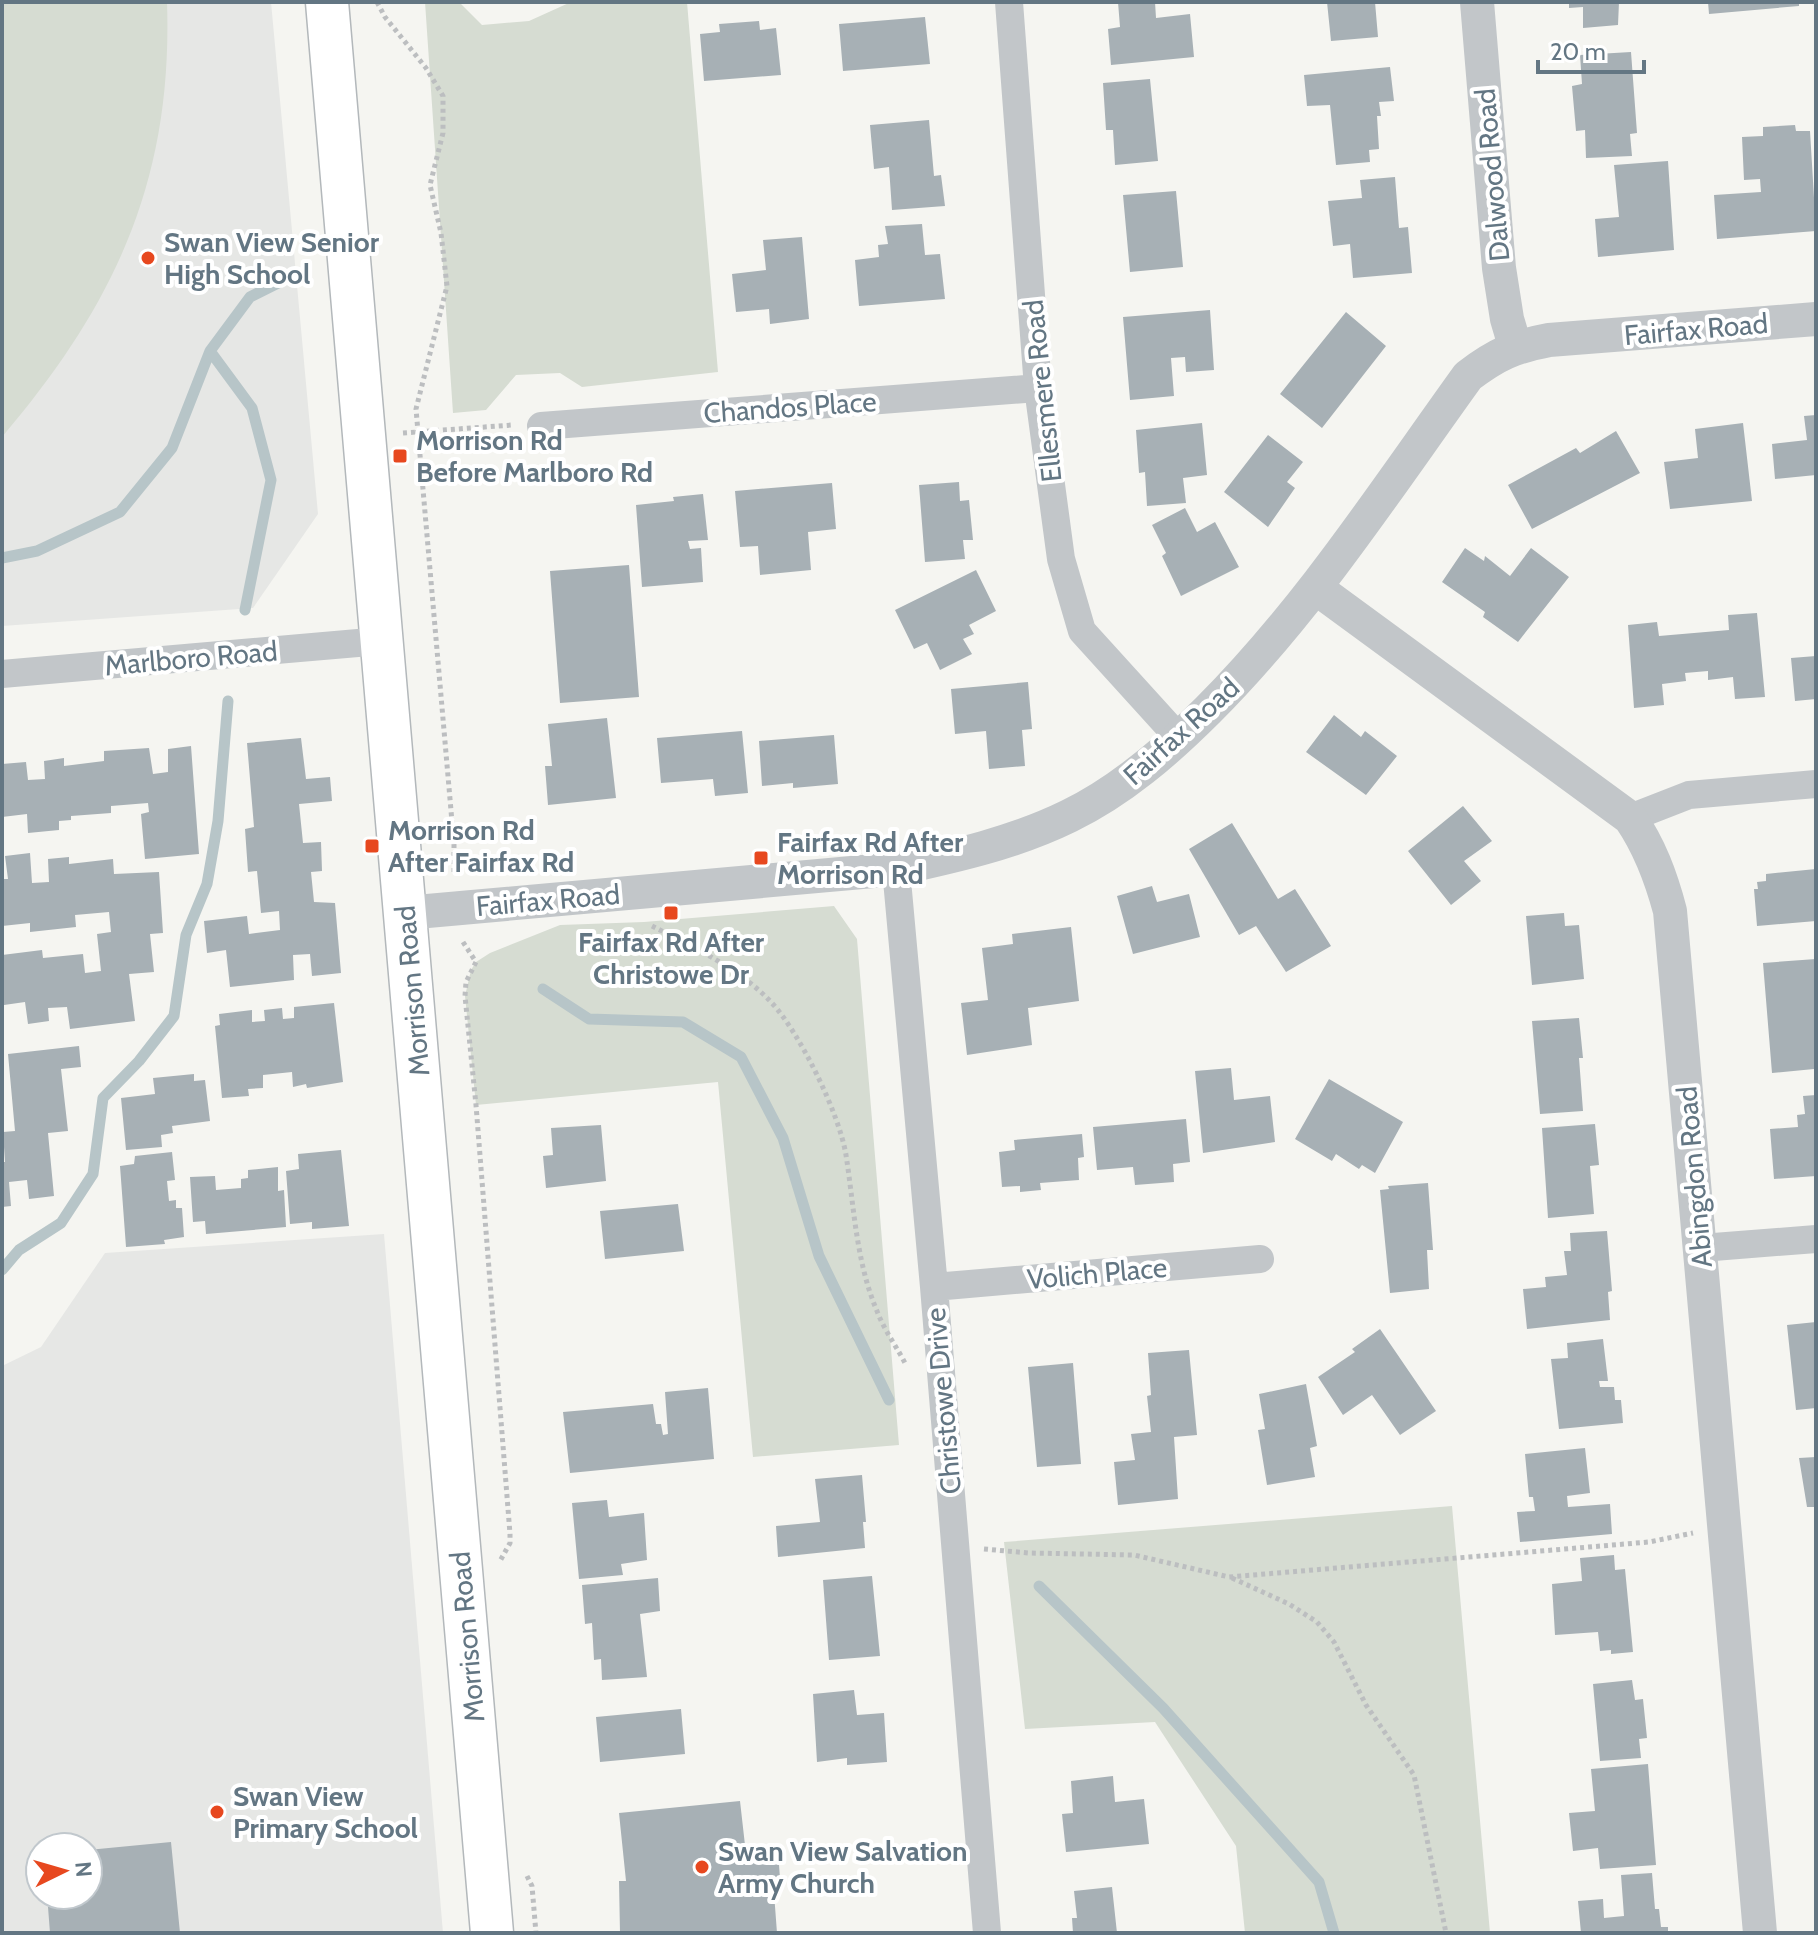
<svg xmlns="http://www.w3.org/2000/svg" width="1818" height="1935" viewBox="0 0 1818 1935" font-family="Cabin,sans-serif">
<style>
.built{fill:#e6e7e5;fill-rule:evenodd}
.green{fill:#d6dcd2}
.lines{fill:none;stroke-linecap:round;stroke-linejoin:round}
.stream{stroke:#b7c5c8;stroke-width:11}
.building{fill:#a7b0b5}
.primary-casing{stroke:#b3b8bb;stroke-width:45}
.path{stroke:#bcbec0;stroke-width:5;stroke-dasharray:4 4;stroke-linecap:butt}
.minor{stroke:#c2c6c9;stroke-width:28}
.tertiary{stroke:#c2c6c9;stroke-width:34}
.primary{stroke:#fff;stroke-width:42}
.poi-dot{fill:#e7481f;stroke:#fff;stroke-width:3}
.labels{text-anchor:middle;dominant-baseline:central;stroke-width:8;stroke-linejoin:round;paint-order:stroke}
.street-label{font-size:28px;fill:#637683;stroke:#fff}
.poi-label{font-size:28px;font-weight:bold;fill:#637683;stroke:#fff;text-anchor:start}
</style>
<rect width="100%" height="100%" fill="#f5f5f1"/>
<!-- built -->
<path class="built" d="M 2,2 L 271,2 L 318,514 L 253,608 L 2,626 Z
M 384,1234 L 443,1933 L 2,1933 L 2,1366 L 41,1347 L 105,1253 ZM 40,1847 L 88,1847 L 88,1895 L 40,1895 Z"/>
<!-- green -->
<path class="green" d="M 2,2 L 167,2 C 173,180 115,304 2,437 Z
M 425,2 L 459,2 L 482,25 L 529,21 L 571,2 L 687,2 L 718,372 L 582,387 L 560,373 L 516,375 L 486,410 L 453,413 Z
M 834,906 L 857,939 L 899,1445 L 753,1457 L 718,1082 L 476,1105 L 465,996 L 471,970 L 476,962 L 490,953 L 560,925 L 644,922 Z
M 1452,1506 L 1490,1933 L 1245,1933 L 1236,1846 L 1155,1722 L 1025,1729 L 1004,1542 Z"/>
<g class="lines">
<!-- stream -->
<path class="stream" d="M 2,558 L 37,551 L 120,512 L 172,448 L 210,351
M 245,610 L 271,480 L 252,408 L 210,351 L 250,297 L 298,273
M 543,989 L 589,1019 L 683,1022 L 741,1057 L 783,1138 L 819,1256 L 889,1400
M 2,1270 L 19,1250 L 61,1223 L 93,1174 L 103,1098 L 139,1061 L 174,1016 L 186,935 L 207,884 L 218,821 L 228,701
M 1039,1586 L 1163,1708 L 1319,1882 L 1334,1933"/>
</g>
<!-- building -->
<path class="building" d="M 1118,2 L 1155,2 L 1156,18 L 1190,14 L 1194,57 L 1111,65 L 1108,29 L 1120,27 Z
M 1327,2 L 1375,2 L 1378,37 L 1331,41 Z
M 1569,2 L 1619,2 L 1618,25 L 1583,28 L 1583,7 L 1569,8 Z
M 1708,2 L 1799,2 L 1799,6 L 1709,14 Z
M 925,17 L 930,64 L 843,71 L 839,24 Z
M 759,21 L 760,30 L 776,28 L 781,75 L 704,81 L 700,34 L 720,32 L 719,24 Z
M 1631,52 L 1637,133 L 1630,134 L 1632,156 L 1586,158 L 1585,130 L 1576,131 L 1572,86 L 1582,84 L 1580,55 Z
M 1390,67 L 1394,101 L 1379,102 L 1381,116 L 1377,116 L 1379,149 L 1369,150 L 1370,162 L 1336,165 L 1330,105 L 1307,106 L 1304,75 Z
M 1150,79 L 1158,161 L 1115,165 L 1113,130 L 1106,130 L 1103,83 Z
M 929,120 L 934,176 L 941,175 L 945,206 L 892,210 L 889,167 L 874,169 L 870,125 Z
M 1795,125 L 1796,131 L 1810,131 L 1816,231 L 1717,239 L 1714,195 L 1761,192 L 1760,179 L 1744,180 L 1742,137 L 1763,136 L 1763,127 Z
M 1668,161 L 1674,250 L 1598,257 L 1595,219 L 1619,217 L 1614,165 Z
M 1395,177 L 1399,228 L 1408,227 L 1412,273 L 1353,278 L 1350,244 L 1333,246 L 1328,201 L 1362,198 L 1360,180 Z
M 1176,191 L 1183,267 L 1130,272 L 1123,195 Z
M 922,224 L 925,255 L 940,254 L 945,299 L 859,306 L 855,260 L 879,257 L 878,245 L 888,244 L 885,226 Z
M 802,237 L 809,319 L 770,324 L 769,309 L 736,312 L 732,274 L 766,270 L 763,240 Z
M 1210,310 L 1214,370 L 1186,372 L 1185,357 L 1171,358 L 1174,396 L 1130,400 L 1123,317 Z
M 1346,312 L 1386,346 L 1322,428 L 1280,394 Z
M 1816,415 L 1816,475 L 1775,479 L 1772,444 L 1807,440 L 1804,416 Z
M 1202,423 L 1207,475 L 1183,478 L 1186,503 L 1147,506 L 1145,472 L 1139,473 L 1136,430 Z
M 1743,423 L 1752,501 L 1670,509 L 1664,462 L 1698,458 L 1695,429 Z
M 1616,431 L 1640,473 L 1532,529 L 1508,485 L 1576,448 L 1580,453 Z
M 1268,435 L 1303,462 L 1287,482 L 1295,488 L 1268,527 L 1224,492 Z
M 959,482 L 960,501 L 969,500 L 973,540 L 963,540 L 965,559 L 925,562 L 919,485 Z
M 832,483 L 836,529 L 808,532 L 811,570 L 760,575 L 758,546 L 740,547 L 735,491 Z
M 703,494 L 708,540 L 688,541 L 690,549 L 701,548 L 703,582 L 642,587 L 636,505 L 674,501 L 673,497 Z
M 1185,508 L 1197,532 L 1215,522 L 1239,567 L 1181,596 L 1162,556 L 1166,553 L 1152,525 Z
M 1465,548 L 1484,561 L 1485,556 L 1510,576 L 1531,548 L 1569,577 L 1518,642 L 1483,617 L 1485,612 L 1442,582 Z
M 629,565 L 639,697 L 560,703 L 550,571 Z
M 976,570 L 996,611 L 969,625 L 974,634 L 963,639 L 972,654 L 940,670 L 927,643 L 914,649 L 895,610 Z
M 1757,613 L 1765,697 L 1735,699 L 1733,677 L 1708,680 L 1708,671 L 1685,673 L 1686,681 L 1662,684 L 1664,705 L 1634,708 L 1628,625 L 1657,622 L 1659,636 L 1729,630 L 1728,615 Z
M 1816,656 L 1816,699 L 1795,701 L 1791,658 Z
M 1028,682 L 1032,729 L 1022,730 L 1025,766 L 989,769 L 986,731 L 955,734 L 951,689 Z
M 1334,715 L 1361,737 L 1365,731 L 1397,756 L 1366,795 L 1306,752 Z
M 607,718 L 616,798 L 548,805 L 545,766 L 552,766 L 548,724 Z
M 742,731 L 748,793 L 715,796 L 713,779 L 661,783 L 657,738 Z
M 834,735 L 838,784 L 793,788 L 793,783 L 762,786 L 759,741 Z
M 301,738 L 306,779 L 330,777 L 332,801 L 299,804 L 303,843 L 321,842 L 322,871 L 311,872 L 314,902 L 335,903 L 341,973 L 312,976 L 310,954 L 293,955 L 294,980 L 230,987 L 226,950 L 207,953 L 204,921 L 247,916 L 249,934 L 280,930 L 279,911 L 261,913 L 257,871 L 248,872 L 245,829 L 254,827 L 247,743 Z
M 191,746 L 199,854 L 145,859 L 141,814 L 149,812 L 148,803 L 111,806 L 111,813 L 71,816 L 71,820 L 59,821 L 59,830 L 28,833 L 27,814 L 2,817 L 2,764 L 26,762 L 28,780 L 45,779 L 44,761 L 64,758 L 64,766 L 104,761 L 104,751 L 149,748 L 153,774 L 168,772 L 168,749 Z
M 1463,806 L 1492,841 L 1464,861 L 1481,881 L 1451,905 L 1408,851 Z
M 1232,823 L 1278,899 L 1295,889 L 1331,946 L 1286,972 L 1256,926 L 1239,935 L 1189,849 Z
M 30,853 L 32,883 L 49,882 L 48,859 L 69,857 L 69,864 L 113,859 L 114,874 L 159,872 L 163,933 L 150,934 L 154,972 L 129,974 L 135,1021 L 70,1029 L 67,1007 L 48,1008 L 49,1021 L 28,1024 L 25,1002 L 4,1005 L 2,955 L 42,950 L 43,958 L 83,954 L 85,973 L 101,971 L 97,934 L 111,932 L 109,912 L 75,915 L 76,927 L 30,932 L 30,923 L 2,926 L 2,879 L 8,879 L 5,856 Z
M 1816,869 L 1816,921 L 1757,926 L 1754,889 L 1758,889 L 1757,882 L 1766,881 L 1766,874 Z
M 1152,886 L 1157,902 L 1189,894 L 1200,937 L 1133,954 L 1117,896 Z
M 1564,913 L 1565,926 L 1579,925 L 1584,979 L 1532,985 L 1526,916 Z
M 1071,927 L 1079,1001 L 1028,1008 L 1032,1045 L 967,1055 L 961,1003 L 988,1000 L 982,948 L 1013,944 L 1012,934 Z
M 1816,959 L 1814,1069 L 1772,1073 L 1763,963 Z
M 334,1003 L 343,1082 L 307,1088 L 306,1084 L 293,1087 L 292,1072 L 263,1075 L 263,1088 L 248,1089 L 249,1096 L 222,1098 L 215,1026 L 220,1025 L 219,1014 L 252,1010 L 252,1022 L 265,1021 L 264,1010 L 282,1008 L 283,1019 L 294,1018 L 294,1007 Z
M 1579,1018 L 1583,1058 L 1579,1058 L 1583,1111 L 1540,1114 L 1532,1021 Z
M 79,1046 L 81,1067 L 61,1069 L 68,1131 L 48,1133 L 54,1196 L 29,1199 L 27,1180 L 9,1182 L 11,1206 L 2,1207 L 2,1162 L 5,1162 L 3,1132 L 15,1131 L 8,1054 Z
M 1231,1068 L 1234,1100 L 1270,1096 L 1275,1142 L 1203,1153 L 1195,1071 Z
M 194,1074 L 194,1081 L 205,1080 L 210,1121 L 172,1126 L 173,1133 L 161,1135 L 162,1147 L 126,1150 L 121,1098 L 155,1094 L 153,1078 Z
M 1329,1079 L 1403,1122 L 1375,1173 L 1362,1165 L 1359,1169 L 1336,1154 L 1332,1161 L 1295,1139 Z
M 1816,1095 L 1816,1176 L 1774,1179 L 1770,1129 L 1798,1127 L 1797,1115 L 1805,1114 L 1803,1096 Z
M 1186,1119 L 1190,1162 L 1173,1164 L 1174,1182 L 1135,1185 L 1133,1167 L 1097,1170 L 1093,1127 Z
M 1595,1124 L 1599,1165 L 1590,1166 L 1594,1214 L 1548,1218 L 1542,1128 Z
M 601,1125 L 606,1181 L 546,1188 L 543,1156 L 553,1155 L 551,1128 Z
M 1082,1134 L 1084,1157 L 1078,1158 L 1079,1180 L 1040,1183 L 1041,1190 L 1020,1192 L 1020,1186 L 1002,1187 L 999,1152 L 1015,1150 L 1014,1140 Z
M 341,1150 L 349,1226 L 312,1229 L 312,1222 L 290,1224 L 286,1171 L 299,1169 L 298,1154 Z
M 172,1152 L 175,1180 L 167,1181 L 169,1201 L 176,1200 L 176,1208 L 182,1208 L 184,1237 L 164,1240 L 165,1244 L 126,1247 L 120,1166 L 134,1164 L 135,1156 Z
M 278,1167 L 278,1191 L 284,1190 L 286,1227 L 206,1234 L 205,1221 L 193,1222 L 190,1177 L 215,1176 L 216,1190 L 241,1188 L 241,1179 L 248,1178 L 248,1170 Z
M 1428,1183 L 1433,1250 L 1427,1250 L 1429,1289 L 1390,1293 L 1380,1190 L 1389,1189 L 1388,1186 Z
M 678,1204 L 684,1251 L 605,1259 L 600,1211 Z
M 1607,1231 L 1612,1291 L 1608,1292 L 1610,1320 L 1527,1329 L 1523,1289 L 1546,1287 L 1545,1277 L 1567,1275 L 1564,1251 L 1571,1251 L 1570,1233 Z
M 1816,1322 L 1816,1408 L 1796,1410 L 1787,1325 Z
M 1380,1329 L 1436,1411 L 1400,1435 L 1372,1395 L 1343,1415 L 1318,1377 L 1355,1352 L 1352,1349 Z
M 1603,1339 L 1608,1381 L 1599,1381 L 1600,1387 L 1614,1387 L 1615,1400 L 1621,1400 L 1623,1423 L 1559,1429 L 1551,1359 L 1568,1358 L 1567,1343 Z
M 1189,1350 L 1197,1435 L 1174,1437 L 1178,1499 L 1118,1505 L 1114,1462 L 1135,1460 L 1131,1434 L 1151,1432 L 1147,1396 L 1151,1395 L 1148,1353 Z
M 1073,1363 L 1081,1464 L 1037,1467 L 1028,1367 Z
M 1306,1384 L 1317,1446 L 1310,1448 L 1315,1477 L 1267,1485 L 1258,1430 L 1265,1429 L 1259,1394 Z
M 708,1388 L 714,1459 L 570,1473 L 563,1412 L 653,1404 L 656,1424 L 661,1424 L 663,1435 L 668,1434 L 665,1392 Z
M 1585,1448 L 1590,1493 L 1567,1496 L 1568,1507 L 1610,1504 L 1612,1534 L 1520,1542 L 1517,1512 L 1535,1511 L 1533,1497 L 1529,1497 L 1525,1454 Z
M 1816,1457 L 1816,1507 L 1807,1507 L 1799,1458 Z
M 862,1475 L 866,1522 L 863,1522 L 865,1548 L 778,1557 L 776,1526 L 820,1522 L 815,1479 Z
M 607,1500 L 609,1517 L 644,1513 L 647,1560 L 621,1564 L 623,1575 L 579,1579 L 572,1503 Z
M 1614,1555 L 1615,1570 L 1625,1569 L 1633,1652 L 1611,1654 L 1611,1650 L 1600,1651 L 1598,1632 L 1555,1635 L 1552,1584 L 1582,1581 L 1580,1558 Z
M 872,1576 L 880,1656 L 829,1660 L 823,1580 Z
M 658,1578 L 660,1611 L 640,1614 L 647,1677 L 602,1680 L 601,1659 L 594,1660 L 592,1623 L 585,1624 L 582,1585 Z
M 1632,1680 L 1635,1700 L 1643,1699 L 1647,1738 L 1639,1739 L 1641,1758 L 1600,1761 L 1593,1684 Z
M 854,1690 L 857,1715 L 884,1713 L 887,1762 L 847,1765 L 847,1758 L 817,1762 L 813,1694 Z
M 681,1709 L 685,1754 L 600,1762 L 596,1717 Z
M 1648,1764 L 1656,1865 L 1600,1869 L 1598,1848 L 1573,1851 L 1569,1813 L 1595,1811 L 1591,1769 Z
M 1113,1776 L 1115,1802 L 1144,1799 L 1149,1844 L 1066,1852 L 1062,1814 L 1073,1813 L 1071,1781 Z
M 740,1801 L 746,1854 L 778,1851 L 781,1892 L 774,1893 L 777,1933 L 620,1933 L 619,1881 L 626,1881 L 619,1813 Z
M 171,1842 L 180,1933 L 50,1933 L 48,1907 L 59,1906 L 58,1895 L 88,1895 L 88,1850 Z
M 1652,1873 L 1655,1909 L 1659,1909 L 1661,1927 L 1668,1927 L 1668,1933 L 1581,1933 L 1578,1901 L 1603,1899 L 1604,1918 L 1624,1916 L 1621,1875 Z
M 1112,1887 L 1117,1933 L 1073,1933 L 1072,1918 L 1077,1918 L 1074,1891 Z"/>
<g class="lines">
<!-- primary casing -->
<g class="primary-casing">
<path id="primary" d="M 327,2 L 492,1933"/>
</g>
<!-- path -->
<path class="path" d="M 377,2 L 385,17 L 426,68 L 443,96 L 443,133 L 430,185 L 441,233 L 447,286 L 416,409 L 454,845 L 454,876
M 403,433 L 512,425
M 652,926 C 693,947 739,968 771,1002 C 800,1033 839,1113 846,1155 C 854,1206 856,1262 877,1311 C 884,1330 897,1347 906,1365
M 463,942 L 476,962 L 466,982 L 465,996 L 476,1105 L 510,1534 L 510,1543 L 500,1561
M 984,1549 L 1029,1553 L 1134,1555 L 1229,1577 L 1649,1542 L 1693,1533
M 1232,1578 L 1289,1604 L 1317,1622 L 1334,1642 L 1366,1705 L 1414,1775 L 1446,1933
M 527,1876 L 532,1886 L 536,1933"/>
<!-- minor -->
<path class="minor" d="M 1009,2 L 1038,388 L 1061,559 L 1082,631 L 1180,739
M 541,426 L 1038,388
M 2,674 L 381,641
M 1630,818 L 1689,795 L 1816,784
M 896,869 L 934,1287 L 987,1933
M 1701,1248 L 1816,1239
M 934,1287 L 1260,1259"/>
<!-- tertiary -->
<path class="tertiary" d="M 1477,2 L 1499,268 L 1507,319 L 1515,346
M 1316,588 L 1630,818 C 1650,847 1661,877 1670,911 L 1760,1933
M 405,913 L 896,869 C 955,856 1014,843 1069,816 C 1121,791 1167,751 1208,710 C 1308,610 1385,491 1468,376 C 1497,354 1513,347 1549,340 L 1816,319"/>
<!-- primary -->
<use href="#primary" class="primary"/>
</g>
<!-- markers -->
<g class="poi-dot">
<circle cx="148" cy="258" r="8"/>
<rect x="392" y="448" width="16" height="16" rx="4"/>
<rect x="364" y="838" width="16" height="16" rx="4"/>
<rect x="753" y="850" width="16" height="16" rx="4"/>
<rect x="663" y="905" width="16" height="16" rx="4"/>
<circle cx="217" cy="1812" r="8"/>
<circle cx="702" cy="1867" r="8"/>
</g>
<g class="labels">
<!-- street labels -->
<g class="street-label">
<text transform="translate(1492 175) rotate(-95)">Dalwood Road</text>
<text transform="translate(1696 329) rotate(-5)">Fairfax Road</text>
<text transform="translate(1042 391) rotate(-96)">Ellesmere Road</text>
<text transform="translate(790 407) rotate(-4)">Chandos Place</text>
<text transform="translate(191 658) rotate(-5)">Marlboro Road</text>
<text transform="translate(1181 731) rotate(-42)">Fairfax Road</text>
<text transform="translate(548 900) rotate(-5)">Fairfax Road</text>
<text transform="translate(412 991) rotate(-95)">Morrison Road</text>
<text transform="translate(1694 1177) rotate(-95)">Abingdon Road</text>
<text transform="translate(1097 1273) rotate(-5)">Volich Place</text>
<text transform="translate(943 1401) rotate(-95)">Christowe Drive</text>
<text transform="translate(467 1637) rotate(-95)">Morrison Road</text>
</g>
<!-- poi labels -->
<g class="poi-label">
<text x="164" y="242">Swan View Senior<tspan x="164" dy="32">High School</tspan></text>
<text x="416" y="440">Morrison Rd<tspan x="416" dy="32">Before Marlboro Rd</tspan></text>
<text x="388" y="830">Morrison Rd<tspan x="388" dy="32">After Fairfax Rd</tspan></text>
<text x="777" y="842">Fairfax Rd After<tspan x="777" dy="32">Morrison Rd</tspan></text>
<text x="671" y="942" text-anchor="middle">Fairfax Rd After<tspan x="671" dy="32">Christowe Dr</tspan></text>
<text x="233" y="1796">Swan View<tspan x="233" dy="32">Primary School</tspan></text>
<text x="718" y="1851">Swan View Salvation<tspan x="718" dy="32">Army Church</tspan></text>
</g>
</g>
<!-- border -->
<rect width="1818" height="1935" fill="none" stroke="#637683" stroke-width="8"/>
<!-- north arrow -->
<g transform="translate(64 1871) rotate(85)"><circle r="38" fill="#ffffff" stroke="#c1c8cd" stroke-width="2"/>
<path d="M0-6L14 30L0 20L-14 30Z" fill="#e7481f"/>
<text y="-12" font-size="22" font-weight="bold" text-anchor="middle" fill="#637683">N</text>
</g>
<!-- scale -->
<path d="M1538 60v12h106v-12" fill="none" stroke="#637683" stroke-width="4"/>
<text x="1550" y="60" font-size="24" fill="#637683" stroke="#ffffff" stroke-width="6" paint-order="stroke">20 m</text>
</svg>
